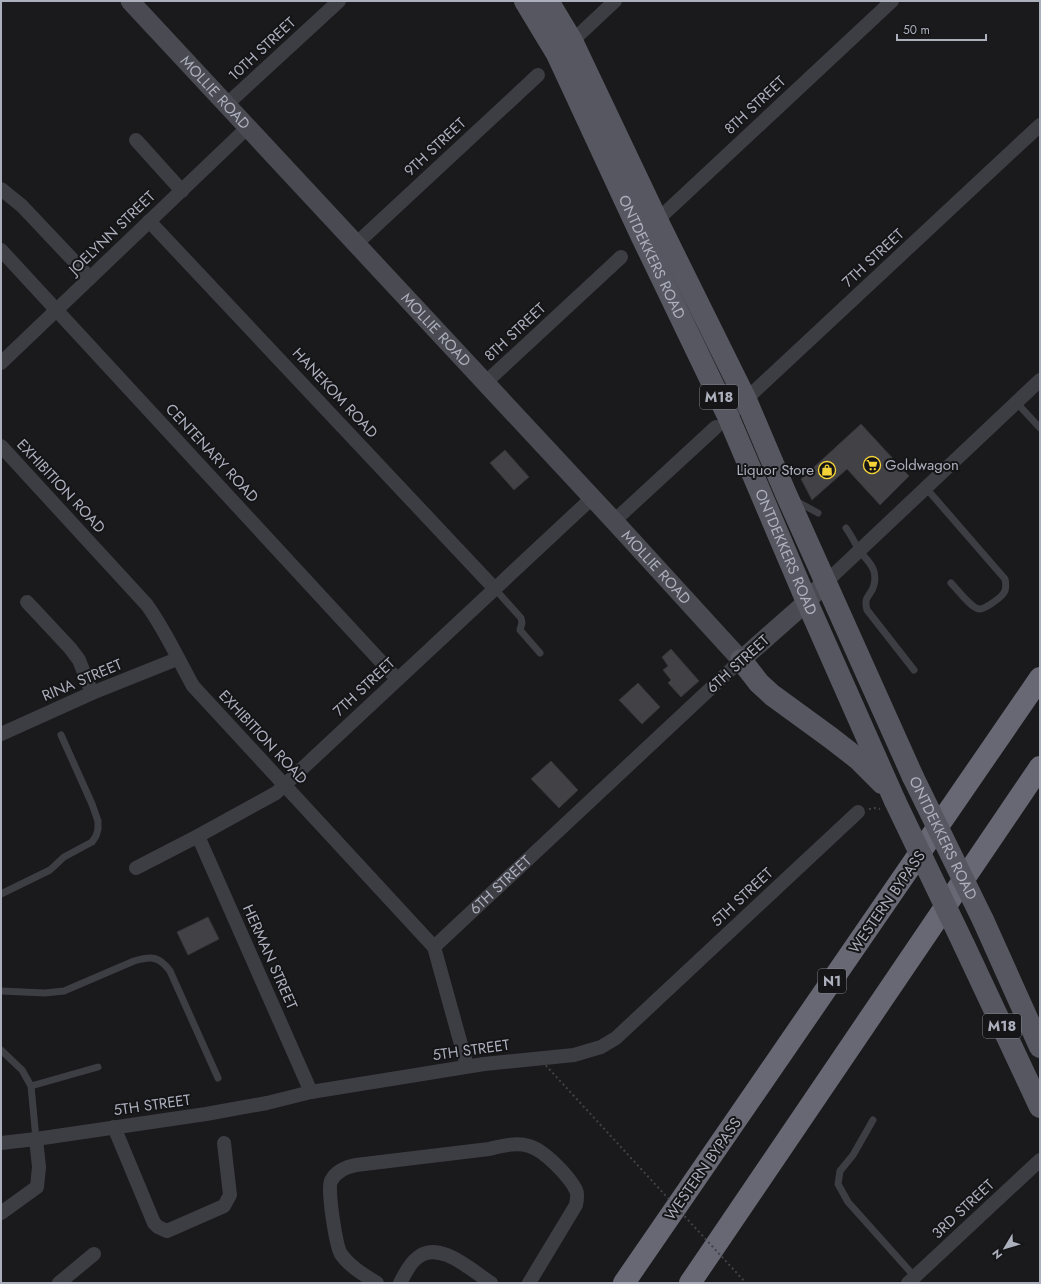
<svg xmlns="http://www.w3.org/2000/svg" width="1041" height="1284" viewBox="0 0 1041 1284" font-family="Jost,sans-serif">
<style>
.building{fill:#424246;stroke:#353438}
.lines{fill:none;stroke-linecap:round;stroke-linejoin:round}
.path{stroke:#414249;stroke-width:2;stroke-dasharray:2 3;stroke-linecap:butt}
.lane{stroke:#3d3d44;stroke-width:7}
.street{stroke:#3d3d44;stroke-width:14}
.secondary{stroke:#494a52;stroke-width:19}
.primary{stroke:#575761;stroke-width:22}
.highway{stroke:#676873;stroke-width:22}
.path-bridge{stroke:#414249;stroke-width:2;stroke-dasharray:2 3;stroke-linecap:butt}
.primary-bridge{stroke:#575761;stroke-width:22}
.labels{text-anchor:middle;dominant-baseline:central;stroke-width:4;stroke-linejoin:round;paint-order:stroke}
.shield{fill:#151518;stroke:#7f818b;stroke-width:1}
.shield-label{font-size:14px;font-weight:bold;fill:#acafbc}
.street-label{font-size:15px;fill:#acafbc;stroke:#151518}
.poi-label{font-size:15px;fill:#acafbc;stroke:#151518;text-anchor:start}
</style>
<rect width="100%" height="100%" fill="#1a1a1c"/>
<!-- building -->
<path class="building" d="M 861,424 L 909,476 L 880,505 L 847,469 L 812,500 L 801,479 Z
M 505,450 L 529,477 L 514,490 L 490,463 Z
M 671,649 L 699,681 L 681,697 L 668,683 L 671,680 L 663,670 L 668,666 L 662,657 Z
M 638,683 L 660,707 L 642,724 L 619,700 Z
M 551,761 L 578,790 L 559,808 L 531,779 Z
M 208,917 L 219,939 L 188,955 L 177,932 Z"/>
<g class="lines">
<!-- path -->
<path class="path" d="M 869,809 L 875,808 L 880,809"/>
<!-- lane -->
<path class="lane" d="M 1016,402 L 1040,428
M 926,488 L 1005,579 C 1006,584 1007,590 1003,594 C 1000,598 984,610 979,609 C 971,608 957,589 951,583
M 796,501 L 818,513
M 846,528 C 851,535 855,543 859,550 C 868,562 878,568 874,585 C 871,597 863,595 867,610 L 914,670
M 495,589 L 521,618 L 522,623 L 520,630 L 540,653
M 1,894 L 50,870 L 64,857 L 92,842 L 96,836 L 98,829 L 98,821 L 92,804 L 61,735
M 1,991 L 45,993 L 64,991 L 134,961 C 152,956 159,956 170,971 L 218,1078
M 1,1050 L 22,1070 L 31,1086 L 36,1139
M 31,1086 L 98,1067
M 873,1120 L 853,1155 L 840,1171 L 838,1184 L 848,1202 L 915,1277"/>
<!-- street -->
<g class="street">
<path d="M 567,46 L 615,1"/>
<path d="M 226,105 L 339,1"/>
<path d="M 136,140 L 182,191"/>
<path d="M 1,189 L 22,206 L 90,278"/>
<path d="M 149,221 L 495,589"/>
<path d="M 652,225 L 892,1"/>
<path d="M 356,244 L 538,75"/>
<path d="M 1,250 L 397,679"/>
<path d="M 1,363 L 247,128"/>
<path d="M 485,383 L 621,257"/>
<path d="M 728,416 L 1040,125"/>
<path d="M 1,446 L 147,605 C 165,630 178,659 193,686 L 434,947 L 467,1066"/>
<path d="M 614,521 L 716,427"/>
<path d="M 825,583 L 1040,380"/>
<path d="M 27,602 L 70,648 L 79,660 L 92,693"/>
<path d="M 1,734 L 92,693 L 177,659"/>
<path d="M 198,836 L 311,1092"/>
<path d="M 136,868 L 198,836 L 276,793 L 592,498"/>
<path id="s1" d="M 434,947 L 741,660"/>
<path d="M 114,1127 L 154,1223 L 158,1227 L 167,1231 L 224,1206 L 230,1195 L 224,1143"/>
<path d="M 1,1143 L 36,1139 L 206,1114 L 267,1103 L 311,1092 L 484,1064 L 574,1055 L 601,1047 L 616,1038 L 858,812"/>
<path d="M 1,1213 L 37,1187 L 39,1167 L 36,1139"/>
<path d="M 59,1283 L 94,1254"/>
<path d="M 377,1283 C 364,1275 349,1266 341,1254 C 336,1246 327,1189 331,1181 C 336,1171 345,1167 356,1165 L 489,1149 C 502,1146 516,1142 529,1146 C 544,1150 569,1176 576,1190 C 578,1194 577,1200 576,1205 L 529,1283"/>
<path d="M 400,1283 C 405,1274 409,1264 417,1258 C 439,1239 472,1271 491,1283"/>
<path d="M 908,1283 L 1040,1160"/>
</g>
<!-- secondary -->
<path class="secondary" id="s2" d="M 130,1 L 614,521 L 741,660 L 801,607 L 825,583"/>
<!-- primary -->
<g class="primary">
<path id="s3" d="M 525,1 L 557,54 L 641,235 L 728,416 L 807,602 L 895,801"/>
<path d="M 548,1 L 572,41 L 657,220 L 746,400 L 786,494 L 913,777"/>
<path d="M 741,660 L 759,683 L 772,695 L 831,738 L 858,759 L 882,783"/>
<path d="M 983,920 L 1040,1047"/>
<path d="M 964,945 L 1040,1107"/>
</g>
<!-- highway -->
<path class="highway" d="M 624,1283 L 1040,678
M 690,1283 L 1040,767"/>
<!-- path-bridge -->
<path class="path-bridge" d="M 539,1058 L 746,1283"/>
<!-- primary-bridge -->
<g class="primary-bridge">
<path id="s4" d="M 913,777 L 983,920"/>
<path d="M 895,801 L 964,945"/>
</g>
</g>
<!-- icons -->
<defs>
<g id="supermarket-ring" transform="scale(0.9)"><circle r="9.5" fill="#151518" stroke="#f6d438" stroke-width="1.5"/><path d="M-6-5.5h2.5l.6 2H6L4.5 2H-2.5L-4.4-4H-6ZM-1.5 3.2a1.3 1.3 0 1 0 .1 0ZM3 3.2a1.3 1.3 0 1 0 .1 0Z" fill="#f6d438"/></g>
<g id="shop-ring" transform="scale(0.9)"><circle r="9.5" fill="#151518" stroke="#f6d438" stroke-width="1.5"/><path d="M-5-2.5h2.3a2.7 3.5 0 0 1 5.4 0H5L5.5 6h-11ZM-1.5-2.5h3a1.5 2.3 0 0 0-3 0Z" fill="#f6d438"/></g>
</defs>
<g fill-rule="evenodd">
<use href="#supermarket-ring" x="872" y="465"/>
<use href="#shop-ring" x="827" y="470"/>
</g>
<g class="labels">
<!-- shield labels -->
<g class="shield">
<rect x="700" y="385" width="38" height="24" rx="3"/>
<rect x="818" y="969" width="28" height="24" rx="3"/>
<rect x="983" y="1014" width="38" height="24" rx="3"/>
</g>
<g class="shield-label">
<text x="719" y="397">M18</text>
<text x="832" y="981">N1</text>
<text x="1002" y="1026">M18</text>
</g>
<!-- street labels -->
<g class="street-label">
<text transform="translate(262 49) rotate(-43)">10TH STREET</text>
<text stroke="none"><textPath href="#s2" startOffset="125">MOLLIE ROAD</textPath></text>
<text transform="translate(755 105) rotate(-43)">8TH STREET</text>
<text transform="translate(435 147) rotate(-43)">9TH STREET</text>
<text transform="translate(112 233) rotate(-44)">JOELYNN STREET</text>
<text stroke="none"><textPath href="#s3" startOffset="286">ONTDEKKERS ROAD</textPath></text>
<text transform="translate(873 258) rotate(-43)">7TH STREET</text>
<text stroke="none"><textPath href="#s2" startOffset="449">MOLLIE ROAD</textPath></text>
<text transform="translate(515 332) rotate(-43)">8TH STREET</text>
<text transform="translate(335 393) rotate(47)">HANEKOM ROAD</text>
<text transform="translate(212 453) rotate(47)">CENTENARY ROAD</text>
<text transform="translate(61 486) rotate(47)">EXHIBITION ROAD</text>
<text stroke="none"><textPath href="#s3" startOffset="610">ONTDEKKERS ROAD</textPath></text>
<text stroke="none"><textPath href="#s2" startOffset="773">MOLLIE ROAD</textPath></text>
<text transform="translate(738 664) rotate(-42)">6TH STREET</text>
<text transform="translate(82 680) rotate(-23)">RINA STREET</text>
<text transform="translate(364 687) rotate(-43)">7TH STREET</text>
<text transform="translate(263 737) rotate(47)">EXHIBITION ROAD</text>
<text stroke="none"><textPath href="#s4" startOffset="68">ONTDEKKERS ROAD</textPath></text>
<text stroke="none"><textPath href="#s1" startOffset="91">6TH STREET</textPath></text>
<text transform="translate(742 897) rotate(-43)">5TH STREET</text>
<text transform="translate(887 902) rotate(-55)">WESTERN BYPASS</text>
<text transform="translate(270 957) rotate(66)">HERMAN STREET</text>
<text transform="translate(471 1050) rotate(-8)">5TH STREET</text>
<text transform="translate(152 1105) rotate(-8)">5TH STREET</text>
<text transform="translate(703 1169) rotate(-55)">WESTERN BYPASS</text>
<text transform="translate(963 1209) rotate(-43)">3RD STREET</text>
</g>
<!-- poi labels -->
<g class="poi-label">
<text x="885" y="465">Goldwagon</text>
<text x="814" y="470" text-anchor="end">Liquor Store</text>
</g>
</g>
<!-- border -->
<rect width="1041" height="1284" fill="none" stroke="#acafbc" stroke-width="4"/>
<!-- north arrow -->
<g transform="translate(1005 1248) rotate(232)" stroke="#151518" stroke-width="3" paint-order="stroke">
<path d="M0-3L7 15L0 10L-7 15Z" fill="#acafbc"/>
<text y="-6" font-size="11" font-weight="bold" text-anchor="middle" fill="#acafbc">N</text>
</g>
<!-- scale -->
<path d="M897 34v6h89v-6" fill="none" stroke="#acafbc" stroke-width="2"/>
<text x="903" y="34" font-size="12" fill="#acafbc" stroke="#151518" stroke-width="3" paint-order="stroke">50 m</text>
</svg>
